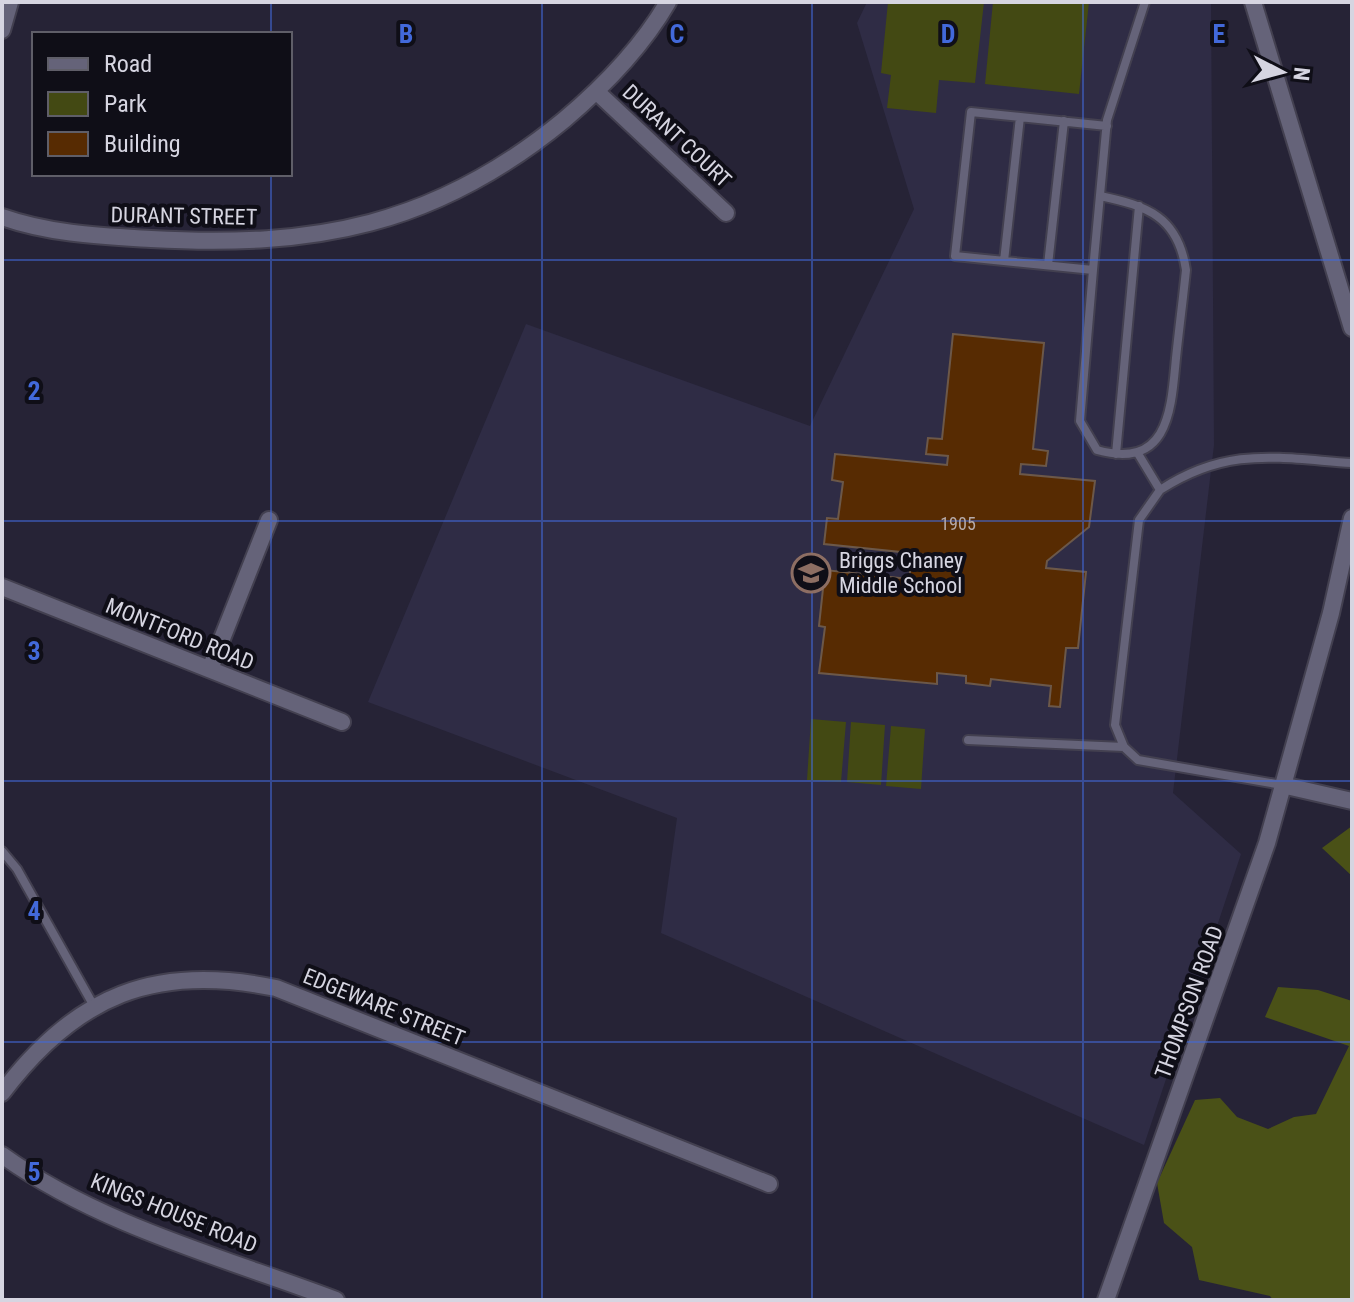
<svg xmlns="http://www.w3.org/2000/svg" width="1354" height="1302" viewBox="0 0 1354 1302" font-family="'Roboto Condensed',sans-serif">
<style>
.built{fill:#2f2c45}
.green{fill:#434913}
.forest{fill:#4a5117}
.building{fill:#572b02;stroke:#6c5849;stroke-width:2}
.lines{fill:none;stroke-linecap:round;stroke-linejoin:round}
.service-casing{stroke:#434050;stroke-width:12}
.minor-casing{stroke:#434050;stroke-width:20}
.service{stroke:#656379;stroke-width:8}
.minor{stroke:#656379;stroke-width:16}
.grid{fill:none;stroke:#4269da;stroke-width:2;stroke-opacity:0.55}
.labels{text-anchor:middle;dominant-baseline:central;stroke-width:8;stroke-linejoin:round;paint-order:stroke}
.number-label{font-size:18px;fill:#b6aaa9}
.street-label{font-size:22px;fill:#d6d5e1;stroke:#0f0e17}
.poi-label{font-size:22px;fill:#d6d5e1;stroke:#0f0e17;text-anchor:start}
.grid-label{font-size:26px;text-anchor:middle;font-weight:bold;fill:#4269da;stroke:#0f0e17;stroke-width:8;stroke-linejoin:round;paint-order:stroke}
</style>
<rect width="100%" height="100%" fill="#262336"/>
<!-- built -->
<path class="built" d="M 867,2 L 1211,2 L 1214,445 L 1173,793 L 1241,854 L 1144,1145 L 661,933 L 677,818 L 368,702 L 526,324 L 810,426 L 914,209 L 857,23 Z"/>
<!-- green -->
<path class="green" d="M 888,2 L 984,2 L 975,83 L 939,80 L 936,113 L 887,108 L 891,75 L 881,73 Z
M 993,2 L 1089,2 L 1079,94 L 985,84 Z
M 811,719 L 846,722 L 841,782 L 807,780 Z
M 851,722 L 885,725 L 881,785 L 847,782 Z
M 891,726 L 925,729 L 921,789 L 886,786 Z"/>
<!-- forest -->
<path class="forest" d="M 1352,826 L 1352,876 L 1322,848 Z
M 1278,987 L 1318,990 L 1352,1001 L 1352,1300 L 1273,1300 L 1270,1296 L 1199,1280 L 1192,1247 L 1164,1223 L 1157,1183 L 1195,1100 L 1220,1098 L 1237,1117 L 1268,1129 L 1294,1117 L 1316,1114 L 1349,1046 L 1265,1017 Z"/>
<!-- building -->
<path class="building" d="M 953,334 L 1044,343 L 1033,449 L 1048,451 L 1046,466 L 1021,464 L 1020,474 L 1095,481 L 1089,527 L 1047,561 L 1046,568 L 1086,572 L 1078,648 L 1066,648 L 1060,707 L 1049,706 L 1051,686 L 991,679 L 990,686 L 966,683 L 966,676 L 937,673 L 937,684 L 819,673 L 825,627 L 819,626 L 825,570 L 909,579 L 911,565 L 938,567 L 939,556 L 824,544 L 827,518 L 838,519 L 843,482 L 832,480 L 835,454 L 947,465 L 948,456 L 926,454 L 928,438 L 942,439 Z"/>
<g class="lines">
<!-- service casing -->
<g class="service-casing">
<path id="service" d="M 1107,126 L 971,112 L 955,256 L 1093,270 L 1107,120 L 1145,2
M 1004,261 L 1020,117
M 1048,265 L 1064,121
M 1093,270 L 1080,421 L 1097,450 C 1169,470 1171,410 1176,358 C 1179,329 1183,299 1186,270 C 1178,217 1148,206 1100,196
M 1137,452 L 1160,490 L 1139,520 L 1115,725 L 1124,747 L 1138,760 L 1282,785
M 1116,454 L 1139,206
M 1160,490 C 1228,446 1276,458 1352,463
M 968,740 L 1124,747
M 2,851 L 17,869 L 95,1008"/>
</g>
<!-- minor casing -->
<g class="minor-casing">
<path id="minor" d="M 1253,2 L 1352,328
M 2,30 L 10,2
M 597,92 L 726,213
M 2,217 C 50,234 101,236 151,239 C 315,248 435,226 564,120 C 603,87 642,47 668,2
M 2,587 L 342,722
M 210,669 L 269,520
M 1282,785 L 1352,801
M 2,1093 C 76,995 155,963 276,988 L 769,1184
M 2,1155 C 99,1225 225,1258 336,1300
M 1106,1300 L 1267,843 L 1331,613 L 1352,518"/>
</g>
<!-- service -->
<use href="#service" class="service"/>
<!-- minor -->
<use href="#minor" class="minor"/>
</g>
<!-- grid -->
<path class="grid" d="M 271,2 L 271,34M 542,2 L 542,1300M 812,2 L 812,1300M 1083,2 L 1083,1300M 271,174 L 271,1300M 2,260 L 1352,260M 2,521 L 1352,521M 2,781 L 1352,781M 2,1042 L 1352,1042"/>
<!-- icons -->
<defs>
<g id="school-ring" transform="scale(2)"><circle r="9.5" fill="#0f0e17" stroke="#8d6e63" stroke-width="1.5"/><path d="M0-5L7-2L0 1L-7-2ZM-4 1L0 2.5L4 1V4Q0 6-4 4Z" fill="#8d6e63"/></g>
</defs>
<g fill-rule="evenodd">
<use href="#school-ring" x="811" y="573"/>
</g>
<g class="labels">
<!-- number labels -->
<g class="number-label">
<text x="958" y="523">1905</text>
</g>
<!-- street labels -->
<g class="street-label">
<text transform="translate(677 136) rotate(43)">DURANT COURT</text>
<text transform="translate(184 216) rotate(1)">DURANT STREET</text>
<text transform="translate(180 634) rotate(22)">MONTFORD ROAD</text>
<text transform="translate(1189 1002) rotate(-70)">THOMPSON ROAD</text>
<text transform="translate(384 1007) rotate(22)">EDGEWARE STREET</text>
<text transform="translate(174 1213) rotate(22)">KINGS HOUSE ROAD</text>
</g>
<!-- poi labels -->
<g class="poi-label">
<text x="839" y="560">Briggs Chaney<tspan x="839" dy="25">Middle School</tspan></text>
</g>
</g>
<g class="grid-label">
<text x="406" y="43">B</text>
<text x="677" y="43">C</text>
<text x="948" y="43">D</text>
<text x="1219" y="43">E</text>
<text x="34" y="400">2</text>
<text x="34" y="660">3</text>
<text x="34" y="920">4</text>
<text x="34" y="1181">5</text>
</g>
<!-- border -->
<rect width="1354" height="1302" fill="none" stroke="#d6d5e1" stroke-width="8"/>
<!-- legend -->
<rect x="32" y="32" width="260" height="144" fill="#0f0e17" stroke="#5f5e68" stroke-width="2"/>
<rect x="48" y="58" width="40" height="12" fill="#656379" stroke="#5f5e68" stroke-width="2"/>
<text x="104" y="72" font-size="24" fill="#d6d5e1">Road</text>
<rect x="48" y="92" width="40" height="24" fill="#434913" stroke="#5f5e68" stroke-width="2"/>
<text x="104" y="112" font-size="24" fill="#d6d5e1">Park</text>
<rect x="48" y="132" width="40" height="24" fill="#572b02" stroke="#5f5e68" stroke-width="2"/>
<text x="104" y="152" font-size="24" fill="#d6d5e1">Building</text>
<!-- north arrow -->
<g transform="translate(1282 72) rotate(96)" stroke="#0f0e17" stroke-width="6" paint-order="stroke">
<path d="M0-6L14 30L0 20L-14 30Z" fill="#d6d5e1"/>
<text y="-12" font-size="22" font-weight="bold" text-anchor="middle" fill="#d6d5e1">N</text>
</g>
</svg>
